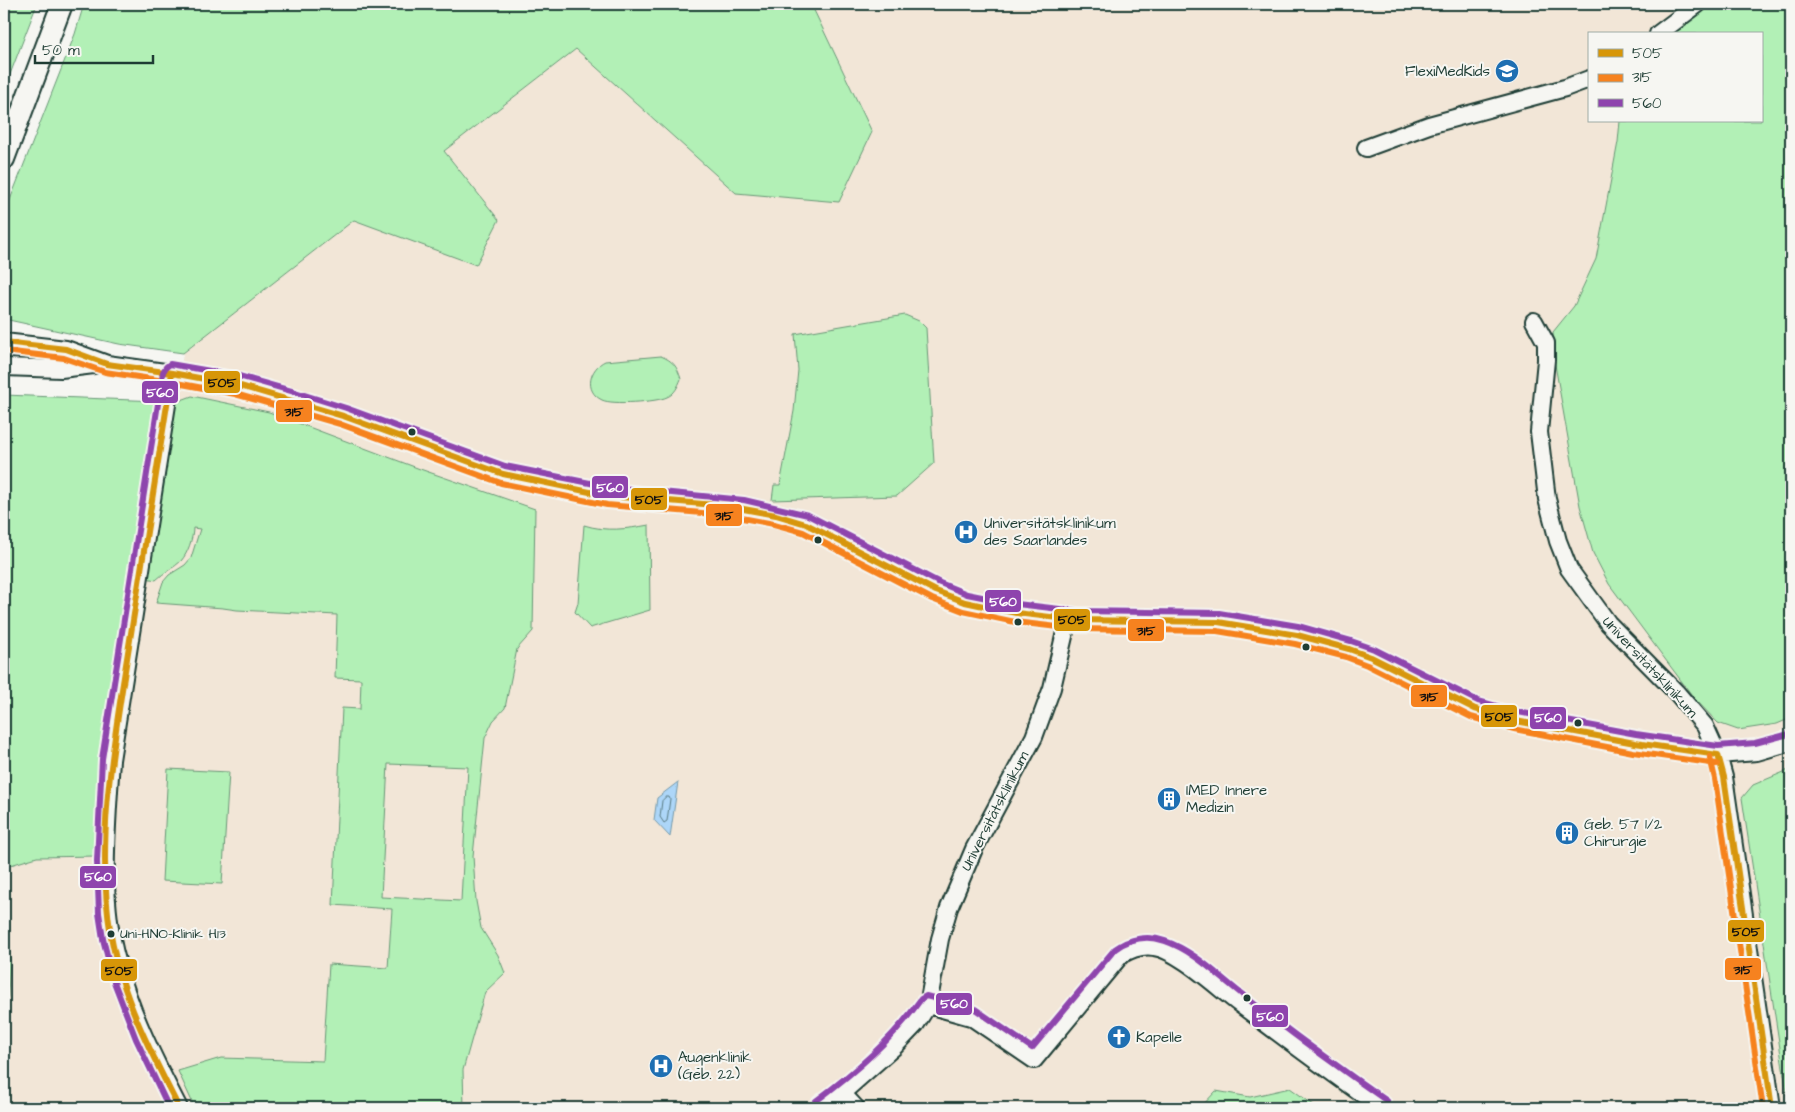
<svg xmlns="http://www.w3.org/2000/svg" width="1795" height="1112" viewBox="0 0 1795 1112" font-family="'Architects Daughter',sans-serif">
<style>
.built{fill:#f2e6d7;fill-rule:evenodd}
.green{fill:#b2f0b6;stroke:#689675;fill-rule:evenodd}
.water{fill:#add6f8;stroke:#7499aa}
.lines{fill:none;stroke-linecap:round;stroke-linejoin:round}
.shore{stroke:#587a82;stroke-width:1}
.minor-casing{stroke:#1f3d34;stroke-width:20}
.tertiary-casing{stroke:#1f3d34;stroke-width:24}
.minor{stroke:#f6f6f2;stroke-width:16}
.tertiary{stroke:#f6f6f2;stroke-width:20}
.bus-1-casing{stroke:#f6f6f2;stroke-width:10}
.bus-2-casing{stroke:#f6f6f2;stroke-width:10}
.bus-3-casing{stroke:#f6f6f2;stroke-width:10}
.bus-1{stroke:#d79608;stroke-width:6}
.bus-2{stroke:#f6821f;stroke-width:6}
.bus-3{stroke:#8e44ad;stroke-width:6}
.bus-dot{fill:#1f3d34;stroke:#f6f6f2;stroke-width:2}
.labels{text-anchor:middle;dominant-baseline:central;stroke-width:4;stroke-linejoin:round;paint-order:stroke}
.bus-label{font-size:14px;fill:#1f3d34;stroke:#f6f6f2;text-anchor:start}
.poi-label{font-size:15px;fill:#1f3d34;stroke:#f6f6f2;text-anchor:start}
.street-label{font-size:15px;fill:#1f3d34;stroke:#f6f6f2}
.line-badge{stroke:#f6f6f2;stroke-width:2}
.badge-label{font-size:14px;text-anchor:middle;font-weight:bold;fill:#fff}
.pale-badge-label{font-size:14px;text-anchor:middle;font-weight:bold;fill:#111}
</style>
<rect width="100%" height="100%" fill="#f6f6f2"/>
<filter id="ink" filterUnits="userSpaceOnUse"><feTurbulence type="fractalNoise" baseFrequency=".02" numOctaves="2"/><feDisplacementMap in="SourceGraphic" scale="10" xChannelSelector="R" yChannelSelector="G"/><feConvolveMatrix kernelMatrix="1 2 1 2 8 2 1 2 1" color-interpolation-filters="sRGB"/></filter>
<g filter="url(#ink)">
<!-- built -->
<path class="built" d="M 811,4 L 1791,4 L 1791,1108 L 4,1108 L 4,1058 L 10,960 L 6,934 L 4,932 L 4,867 L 37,857 L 98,856 L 103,760 L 159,401 L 176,401 L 183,353 L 354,220 L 476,264 L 499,220 L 444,151 L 576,49 L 736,193 L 872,132 ZM 1589,34 L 1761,34 L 1761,121 L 1589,121 Z"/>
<!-- green -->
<path class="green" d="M 4,4 L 37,4 L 4,90 Z
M 84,4 L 811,4 L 872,132 L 839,202 L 736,193 L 576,49 L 444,151 L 499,220 L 476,265 L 354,220 L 183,353 L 119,344 L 4,319 L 4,220 L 8,205 L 75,34 Z
M 1710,4 L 1791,4 L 1791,718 L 1777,724 L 1738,730 L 1718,723 L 1694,698 L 1609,584 L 1593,553 L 1580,506 L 1554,359 L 1553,332 L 1574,306 L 1596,259 L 1618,142 L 1620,121 L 1761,121 L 1761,34 L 1672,34 Z
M 905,315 L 919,321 L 926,328 L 934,463 L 897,496 L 772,500 L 774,485 L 780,485 L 794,411 L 798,370 L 795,334 Z
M 661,356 C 673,361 677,366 681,379 C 678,386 675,394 667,397 C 657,402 612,405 602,400 C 583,391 590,368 605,361 Z
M 4,395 L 159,401 L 103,760 L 98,856 L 37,857 L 4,867 Z
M 192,396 L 269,412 L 420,469 L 535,509 L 533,631 L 517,649 L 505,708 L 493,721 L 485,738 L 473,856 L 476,901 L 481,928 L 498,955 L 505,973 L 485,992 L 463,1070 L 464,1108 L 195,1108 L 178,1071 L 221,1058 L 323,1061 L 329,964 L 388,968 L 392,909 L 333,905 L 342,708 L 360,709 L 361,679 L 335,678 L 337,615 L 237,610 L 223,608 L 156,603 L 163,582 L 169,575 L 185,565 L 191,558 L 200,529 L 193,528 C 193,538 188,553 181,561 C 174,568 164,572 156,580 L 146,578 L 176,402 ZM 388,764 L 468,767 L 461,901 L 381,897 Z
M 584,525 C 606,532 627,529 649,525 L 650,610 L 590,628 L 575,612 L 578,603 Z
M 168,769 L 229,772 L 222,884 L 162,881 Z
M 1791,769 L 1791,1108 L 1789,1108 L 1742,798 L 1753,785 Z
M 4,932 L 6,934 L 10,960 L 4,1058 Z
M 1290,1088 L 1318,1108 L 1200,1108 L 1216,1091 L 1250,1097 Z"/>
<!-- water -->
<path class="water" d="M 678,782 L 670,837 L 654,820 L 657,798 Z"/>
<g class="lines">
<!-- shore -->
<path class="shore" d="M 666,797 L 669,797 L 670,799 L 667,821 L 664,823 L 660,817 L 662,801 Z"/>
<!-- minor casing -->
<g class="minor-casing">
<path id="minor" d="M 1658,34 L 1698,4
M 1366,148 L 1429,125 L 1565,88 L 1589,79
M 1534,321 L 1546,343 L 1546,360 L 1539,432 L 1547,499 L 1558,541 L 1569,569 L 1608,623 L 1676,692 L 1705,726 L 1718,755 L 1724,777 L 1772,1108
M 4,342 L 66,349 L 107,364 L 172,373 L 237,385 L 343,416 L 503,474 L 609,496 L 727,506 L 776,515 L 806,524 L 936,591 L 965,602 L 1016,613 L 1076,620 L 1218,622 L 1297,635 L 1349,649 L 1371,657 L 1437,691 L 1475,709 L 1516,721 L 1635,743 L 1718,755 L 1757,752 L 1791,742
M 4,367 L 61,369 L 102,364
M 172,373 L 111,760 C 107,826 99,897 117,961 C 130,1012 155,1061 179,1108
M 928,1005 L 971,1017 L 1034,1060 L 1121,955 C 1131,949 1142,945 1154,947 C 1178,950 1217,987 1237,1002 C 1285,1038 1332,1074 1382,1108
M 842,1093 L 856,1108
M 821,1108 L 842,1093 L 894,1047 L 916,1024 L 928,1005 L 940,939 L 949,908 L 974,849 L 1034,737 L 1052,688 L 1068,619"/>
</g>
<!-- tertiary casing -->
<g class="tertiary-casing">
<path id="tertiary" d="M 4,159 L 62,4"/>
</g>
<!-- minor -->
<use href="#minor" class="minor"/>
<!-- tertiary -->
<use href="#tertiary" class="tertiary"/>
<!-- bus-1 casing -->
<g class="bus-1-casing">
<path id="bus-1" d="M 4,342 L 66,349 L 107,364 L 172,373 L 237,385 L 343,416 L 503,474 L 609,496 L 727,506 L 776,515 L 806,524 L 936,591 L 965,602 L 1016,613 L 1076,620 L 1218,622 L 1297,635 L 1349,649 L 1371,657 L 1475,709 L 1516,721 L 1635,743 L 1718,755
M 172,373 C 158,464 143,555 129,646 C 114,740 95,841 111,936 C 122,997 151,1053 179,1108
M 1718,755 L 1724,777 L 1772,1108"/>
</g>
<!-- bus-2 casing -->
<g class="bus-2-casing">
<path id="bus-2" d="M 4,351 L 64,358 L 105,372 L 171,382 L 235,394 L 340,424 L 501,483 L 607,505 L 726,515 L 774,524 L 803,532 L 932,599 L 963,611 L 1015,622 L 1075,629 L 1217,631 L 1295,644 L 1346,657 L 1367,665 L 1471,717 L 1514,729 L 1633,752 L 1717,764
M 1710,757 L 1715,779 L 1763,1108"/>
</g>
<!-- bus-3 casing -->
<g class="bus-3-casing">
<path id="bus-3" d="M 816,1101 C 856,1071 892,1040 921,999 L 926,996 L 975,1009 L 1032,1048 L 1115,949 C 1130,938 1148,935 1165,941 C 1195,951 1219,977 1243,995 C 1290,1032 1338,1067 1387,1101
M 169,1108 L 136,1039 L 114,982 L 103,939 L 99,913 L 97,861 L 102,759 L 163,372 L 166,367 L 170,364 L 239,376 L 295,392 L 346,408 L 505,466 L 610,487 L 744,500 L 808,515 L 940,583 L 967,594 L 1017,604 L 1077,611 L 1219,613 L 1298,626 L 1351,641 L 1374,649 L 1478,701 L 1518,712 L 1636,734 L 1718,746 L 1755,743 L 1789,734"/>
</g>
<!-- bus-1 -->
<use href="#bus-1" class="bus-1"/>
<!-- bus-2 -->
<use href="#bus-2" class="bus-2"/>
<!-- bus-3 -->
<use href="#bus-3" class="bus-3"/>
</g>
</g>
<!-- icons -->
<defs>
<g id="school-disc" transform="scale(1.25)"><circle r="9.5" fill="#1f6fb2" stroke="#f6f6f2"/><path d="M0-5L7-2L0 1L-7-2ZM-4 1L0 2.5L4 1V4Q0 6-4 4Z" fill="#fff"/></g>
<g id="hospital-disc" transform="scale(1.25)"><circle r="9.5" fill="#1f6fb2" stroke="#f6f6f2"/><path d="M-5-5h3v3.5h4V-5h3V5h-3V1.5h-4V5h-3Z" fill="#fff"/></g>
<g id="building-disc" transform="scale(1.25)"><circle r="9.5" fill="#1f6fb2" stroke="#f6f6f2"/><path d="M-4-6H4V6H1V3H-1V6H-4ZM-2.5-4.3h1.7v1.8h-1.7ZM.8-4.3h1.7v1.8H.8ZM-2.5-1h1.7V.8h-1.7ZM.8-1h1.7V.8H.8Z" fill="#fff"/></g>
<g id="church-disc" transform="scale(1.25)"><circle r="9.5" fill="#1f6fb2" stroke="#f6f6f2"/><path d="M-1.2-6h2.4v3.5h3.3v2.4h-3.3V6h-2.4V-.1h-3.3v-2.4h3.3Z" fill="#fff"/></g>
</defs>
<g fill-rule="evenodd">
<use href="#school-disc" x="1507" y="71"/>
<use href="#hospital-disc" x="966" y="532"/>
<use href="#building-disc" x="1169" y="799"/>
<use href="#building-disc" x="1567" y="833"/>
<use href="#church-disc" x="1119" y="1037"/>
<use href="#hospital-disc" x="661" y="1066"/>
</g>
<!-- markers -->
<g class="bus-dot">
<circle cx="412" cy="432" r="4.5"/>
<circle cx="818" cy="540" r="4.5"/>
<circle cx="1018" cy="622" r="4.5"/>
<circle cx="1306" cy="647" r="4.5"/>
<circle cx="1578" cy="723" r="4.5"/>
<circle cx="111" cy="934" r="4.5"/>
<circle cx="1247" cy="998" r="4.5"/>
</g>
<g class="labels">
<!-- bus labels -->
<g class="bus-label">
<text x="120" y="934">Uni-HNO-Klinik H13</text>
</g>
<!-- poi labels -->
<g class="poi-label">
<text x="1490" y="71" text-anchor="end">FlexiMedKids</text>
<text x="984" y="523">Universitätsklinikum<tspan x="984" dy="17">des Saarlandes</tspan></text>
<text x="1186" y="790">IMED Innere<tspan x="1186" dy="17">Medizin</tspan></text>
<text x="1584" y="824">Geb. 57 1/2<tspan x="1584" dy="17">Chirurgie</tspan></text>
<text x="1136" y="1037">Kapelle</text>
<text x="678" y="1057">Augenklinik<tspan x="678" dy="17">(Geb. 22)</tspan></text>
</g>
<!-- street labels -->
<g class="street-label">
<text transform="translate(1650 667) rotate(47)">Universitätsklinikum</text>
<text transform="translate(995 811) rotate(-63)">Universitätsklinikum</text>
</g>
</g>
<g class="line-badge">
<rect x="203" y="370" width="38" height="24" rx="5" fill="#d79608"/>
<rect x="141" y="380" width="38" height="24" rx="5" fill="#8e44ad"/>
<rect x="275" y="399" width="38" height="24" rx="5" fill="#f6821f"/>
<rect x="591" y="475" width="38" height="24" rx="5" fill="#8e44ad"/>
<rect x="630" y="487" width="38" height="24" rx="5" fill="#d79608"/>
<rect x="705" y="503" width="38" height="24" rx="5" fill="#f6821f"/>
<rect x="984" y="589" width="38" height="24" rx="5" fill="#8e44ad"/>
<rect x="1053" y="608" width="38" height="24" rx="5" fill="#d79608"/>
<rect x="1127" y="618" width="38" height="24" rx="5" fill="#f6821f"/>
<rect x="1410" y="684" width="38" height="24" rx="5" fill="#f6821f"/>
<rect x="1480" y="704" width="38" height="24" rx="5" fill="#d79608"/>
<rect x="1529" y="706" width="38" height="24" rx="5" fill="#8e44ad"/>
<rect x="79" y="865" width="38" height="24" rx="5" fill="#8e44ad"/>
<rect x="1727" y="919" width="38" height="24" rx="5" fill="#d79608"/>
<rect x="1724" y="957" width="38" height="24" rx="5" fill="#f6821f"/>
<rect x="100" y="958" width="38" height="24" rx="5" fill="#d79608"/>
<rect x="935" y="992" width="38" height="24" rx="5" fill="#8e44ad"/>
<rect x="1251" y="1004" width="38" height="24" rx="5" fill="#8e44ad"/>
</g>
<g class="badge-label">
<text x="160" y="397">560</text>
<text x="610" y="492">560</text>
<text x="1003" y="606">560</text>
<text x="1548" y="722">560</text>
<text x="98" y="881">560</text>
<text x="954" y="1008">560</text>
<text x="1270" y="1021">560</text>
</g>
<g class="pale-badge-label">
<text x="222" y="387">505</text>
<text x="294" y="416">315</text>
<text x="649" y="504">505</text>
<text x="724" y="520">315</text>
<text x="1072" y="624">505</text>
<text x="1146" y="635">315</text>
<text x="1429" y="701">315</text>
<text x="1499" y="721">505</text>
<text x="1746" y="936">505</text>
<text x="1743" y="974">315</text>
<text x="119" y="975">505</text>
</g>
<!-- margin -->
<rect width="1795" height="1112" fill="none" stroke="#f6f6f2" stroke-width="20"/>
<rect x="10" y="10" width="1775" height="1092" fill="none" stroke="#1f3d34" stroke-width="2" filter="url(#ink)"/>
<!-- legend -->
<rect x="1588" y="32" width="175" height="90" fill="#f6f6f2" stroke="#a0aca6"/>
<rect x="1598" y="49" width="25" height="8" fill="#d79608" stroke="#a0aca6"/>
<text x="1632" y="58" font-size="15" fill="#1f3d34">505</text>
<rect x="1598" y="74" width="25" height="8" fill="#f6821f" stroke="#a0aca6"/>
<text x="1632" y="82" font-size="15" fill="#1f3d34">315</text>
<rect x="1598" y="99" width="25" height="8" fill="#8e44ad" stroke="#a0aca6"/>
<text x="1632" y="108" font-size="15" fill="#1f3d34">560</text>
<!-- scale -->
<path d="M35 55v8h118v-8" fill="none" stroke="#1f3d34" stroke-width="2.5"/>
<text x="42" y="55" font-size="15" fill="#1f3d34" stroke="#f6f6f2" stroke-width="4" paint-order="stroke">50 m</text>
</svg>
